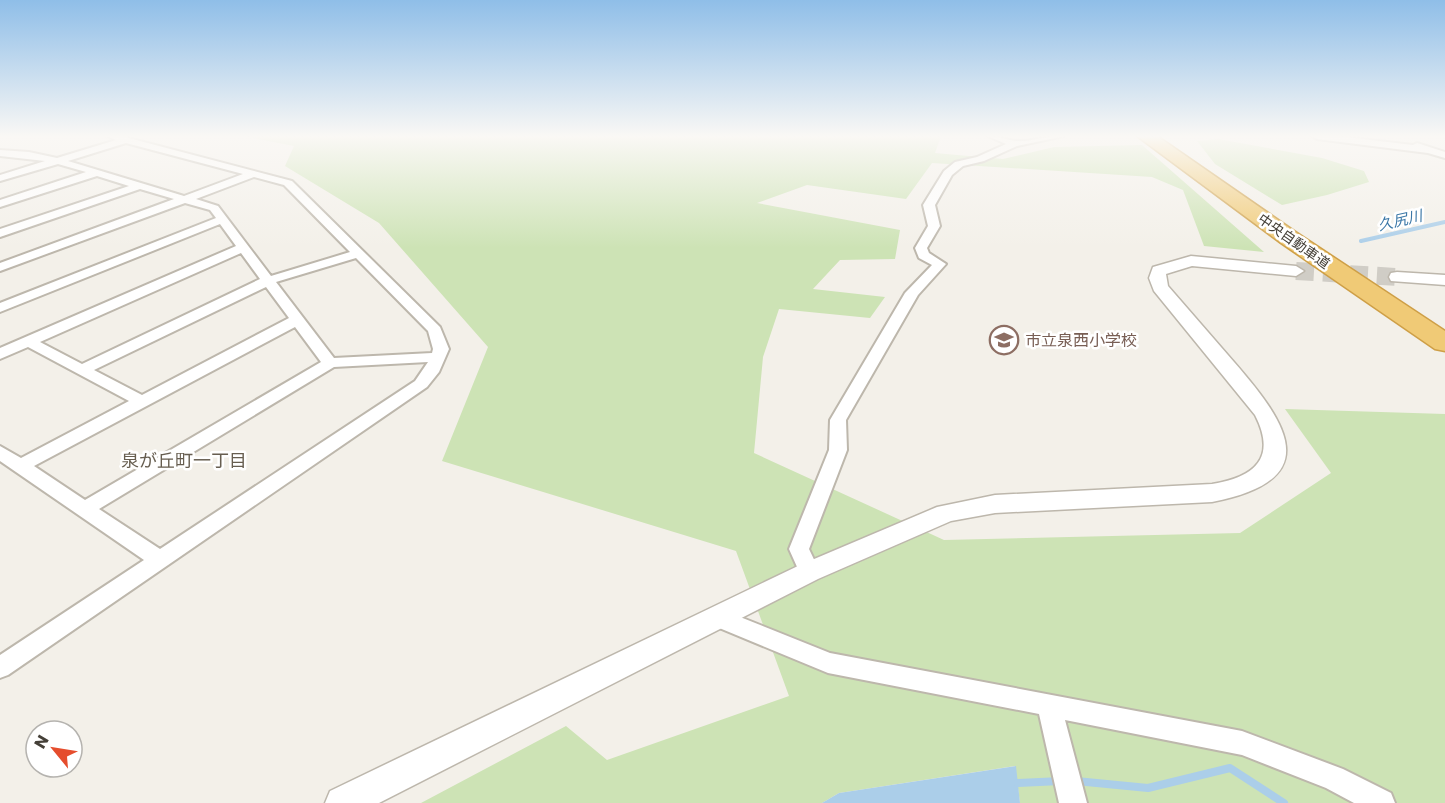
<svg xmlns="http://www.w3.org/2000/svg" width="1445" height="803" viewBox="0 0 1445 803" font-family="Poppins,'Noto Sans JP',sans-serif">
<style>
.green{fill:#cde3b5}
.water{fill:#abcee9}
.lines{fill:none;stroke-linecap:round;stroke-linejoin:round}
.stream-far1{stroke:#abcee9;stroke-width:4}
.stream{stroke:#abcee9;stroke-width:8}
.tertiary-tunnel{stroke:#d0cdc6;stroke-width:18;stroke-dasharray:18 9;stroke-linecap:butt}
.minor-casing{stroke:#bdb7ac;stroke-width:4}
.tertiary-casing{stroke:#bdb7ac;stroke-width:3}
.motorway-casing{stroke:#ce9f47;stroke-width:3}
.minor{fill:#fff;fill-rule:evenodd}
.tertiary{fill:#fff;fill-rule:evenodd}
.motorway{fill:#f0ca76;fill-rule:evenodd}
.labels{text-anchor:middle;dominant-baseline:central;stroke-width:5;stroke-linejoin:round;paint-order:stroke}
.far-street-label{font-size:14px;fill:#454038;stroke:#fff}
.far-water-label{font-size:15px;font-style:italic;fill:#3b77a7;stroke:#fff}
.education-label{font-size:16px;fill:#785e54;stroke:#fff;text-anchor:start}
.neighbourhood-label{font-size:18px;fill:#675e50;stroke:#fff}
</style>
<rect width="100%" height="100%" fill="#f3f0e9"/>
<!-- green -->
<path class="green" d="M 243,136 L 941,136 L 935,153 L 1003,159 L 1054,147 L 1142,145 L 1264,252 L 1204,246 L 1183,190 L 1152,177 L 932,163 L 906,199 L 807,185 L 757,203 L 900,230 L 895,259 L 840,260 L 813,289 L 885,297 L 870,318 L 779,309 L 763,357 L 754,453 L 944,540 L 1240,533 L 1331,473 L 1285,409 L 1445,414 L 1445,803 L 1020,803 L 1015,766 L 839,793 L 822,803 L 421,803 L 566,726 L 607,760 L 789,696 L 736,551 L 442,461 L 488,347 L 379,223 L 285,166 L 294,146 Z
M 1218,139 L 1322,158 L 1364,171 L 1369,182 L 1327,195 L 1282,205 L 1215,164 L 1197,141 Z"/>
<!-- water -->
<path class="water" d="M 1016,766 L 1020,803 L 822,803 L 839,793 Z"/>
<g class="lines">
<!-- stream-far1 -->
<path class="stream-far1" d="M 1361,241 L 1445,222"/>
<!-- stream -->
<path class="stream" d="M 1076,781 L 1148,788 L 1230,768 L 1284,803
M 1018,783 L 1061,781"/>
<!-- tertiary-tunnel -->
<path class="tertiary-tunnel" d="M 1296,271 L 1397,277"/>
<!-- minor casing -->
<g class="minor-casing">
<path id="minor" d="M 107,136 L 121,136 L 292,181 L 440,327 L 449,349 L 439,372 L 427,387 L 8,675 L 0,678 L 0,655 L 144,560 L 0,461 L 0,446 L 21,458 L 129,401 L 28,347 L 0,359 L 0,348 L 236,246 L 220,224 L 0,312 L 0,303 L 216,218 L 210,210 L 185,203 L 0,271 L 0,263 L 174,199 L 140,189 L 0,237 L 0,229 L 129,186 L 97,176 L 0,207 L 0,200 L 86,172 L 58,164 L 0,181 L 0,175 L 45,161 L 0,156 L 0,150 L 29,152 L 57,158 L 116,140 ZM 126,143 L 243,174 L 184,196 L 68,161 ZM 254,177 L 284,185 L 350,252 L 271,276 L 218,206 L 196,199 ZM 241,253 L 260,279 L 82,364 L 40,342 ZM 356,258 L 428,331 L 433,349 L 432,353 L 334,358 L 276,282 ZM 266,287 L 289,318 L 142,395 L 94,370 ZM 295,327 L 321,362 L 85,500 L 34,466 ZM 428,362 L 415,381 L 160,549 L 99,509 L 334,367 Z
M 988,136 C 998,136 1006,140 1016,141 C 1031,142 1047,135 1064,136 L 1017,146 L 984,161 L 963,166 L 952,175 L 935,205 L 940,226 L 927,248 L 929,253 L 946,264 L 918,295 L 846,420 L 847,450 L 809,549 L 820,572 L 816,578 L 809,580 L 802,578 L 789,549 L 829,450 L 830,420 L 905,293 L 932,265 L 919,258 L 915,248 L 928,226 L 923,205 L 944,171 L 955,162 L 977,157 L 1006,144 Z
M 1312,136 L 1337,136 L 1413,145 L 1417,143 L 1445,152 L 1445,158 L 1428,153 L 1317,139 Z
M 720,609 L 830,653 L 1242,731 L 1343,769 L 1391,793 L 1395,803 L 1354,803 L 1326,788 L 1242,755 L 1065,720 L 1087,803 L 1059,803 L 1039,714 L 828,673 L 712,625 L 709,618 L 712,611 Z"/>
</g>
<!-- tertiary casing -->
<g class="tertiary-casing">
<path id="tertiary" d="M 1191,256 L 1296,266 L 1304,271 L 1296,276 L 1192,266 L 1166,274 L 1168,286 C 1190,311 1212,337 1234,362 C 1288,424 1326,480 1212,502 L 995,513 L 951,521 L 818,579 L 379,803 L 325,803 L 330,791 L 800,565 L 937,507 L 995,495 L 1212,484 C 1255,477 1277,458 1255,415 L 1154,291 L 1149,278 L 1153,267 Z
M 1397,272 L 1445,275 L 1445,285 L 1391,281 L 1389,277 L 1391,273 Z"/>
</g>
<!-- motorway casing -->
<g class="motorway-casing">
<path id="motorway" d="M 1137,136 L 1157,136 L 1297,233 L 1445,331 L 1445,351 L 1435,349 L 1281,243 Z"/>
</g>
<!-- minor -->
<use href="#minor" class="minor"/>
<!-- tertiary -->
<use href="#tertiary" class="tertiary"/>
<!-- motorway -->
<use href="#motorway" class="motorway"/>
</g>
<!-- sky -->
<linearGradient id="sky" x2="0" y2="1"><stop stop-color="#8fbee8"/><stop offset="0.55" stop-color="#faf8f5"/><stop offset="1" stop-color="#faf8f5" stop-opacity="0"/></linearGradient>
<rect width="1445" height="248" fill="url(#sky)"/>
<!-- icons -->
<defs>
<g id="school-ring" transform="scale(1.5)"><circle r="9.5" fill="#fff" stroke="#8d6e63" stroke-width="1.5"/><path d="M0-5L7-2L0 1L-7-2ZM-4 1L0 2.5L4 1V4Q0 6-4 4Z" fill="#8d6e63"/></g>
</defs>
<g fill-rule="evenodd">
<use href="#school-ring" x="1004" y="340"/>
</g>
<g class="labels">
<!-- far-street labels -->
<g class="far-street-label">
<text transform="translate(1294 241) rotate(35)">中央自動車道</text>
</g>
<!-- far-water labels -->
<g class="far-water-label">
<text transform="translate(1400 220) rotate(-13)">久尻川</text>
</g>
<!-- education labels -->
<g class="education-label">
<text x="1025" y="340">市立泉西小学校</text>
</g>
<!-- neighbourhood labels -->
<g class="neighbourhood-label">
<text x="184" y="460">泉が丘町一丁目</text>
</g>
</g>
<!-- north arrow -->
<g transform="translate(54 749) rotate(300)"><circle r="28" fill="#ffffff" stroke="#b5b3af" stroke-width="1.5"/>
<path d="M0-4.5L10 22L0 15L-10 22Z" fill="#e54d2d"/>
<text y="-9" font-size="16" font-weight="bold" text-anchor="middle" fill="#454038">N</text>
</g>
</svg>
